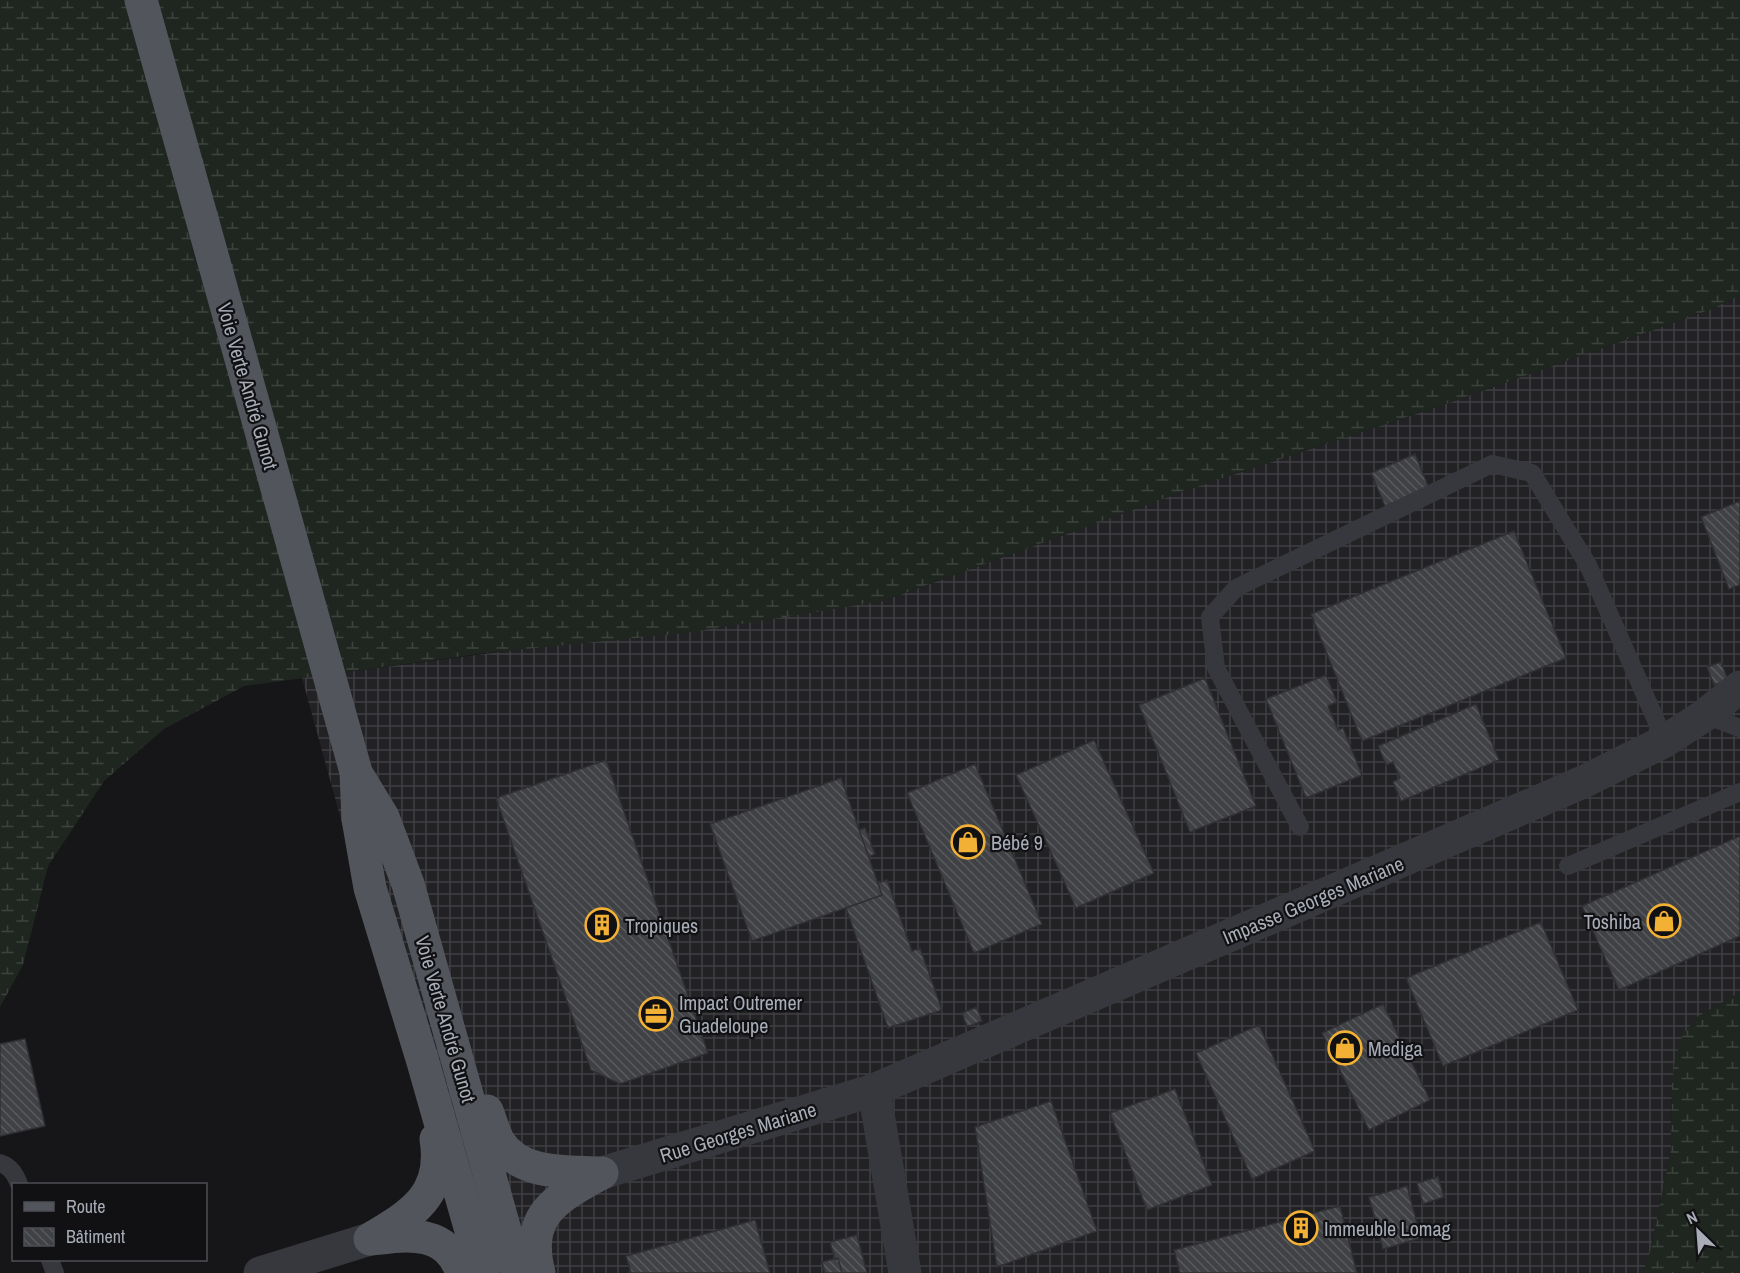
<svg xmlns="http://www.w3.org/2000/svg" width="1740" height="1273" viewBox="0 0 1740 1273" font-family="'Archivo Narrow',sans-serif">
<style>
.industrial{fill:url(#industrial-grid)}
.wetland{fill:url(#wetland-marsh)}
.building{fill:url(#building-back-hatch);stroke:#303034;stroke-width:1.5}
.lines{fill:none;stroke-linecap:round;stroke-linejoin:round}
.service{stroke:#37383d;stroke-width:18}
.minor{stroke:#37383d;stroke-width:33}
.tertiary{stroke:#37383d;stroke-width:33}
.primary{stroke:#53555c;stroke-width:33}
.labels{text-anchor:middle;dominant-baseline:central;stroke-width:4.5;stroke-linejoin:round;paint-order:stroke}
.street-label{font-size:20px;fill:#a8adb8;stroke:#111113}
.poi-label{font-size:20px;fill:#a8adb8;stroke:#111113;text-anchor:start}
</style>
<defs>
<pattern id="industrial-grid" width="8" height="8" patternUnits="userSpaceOnUse" patternTransform="scale(1.5)"><rect width="8" height="8" fill="#222225"/><path d="M0 4h8M4 0v8" fill="none" stroke="#3f3f43"/></pattern>
<pattern id="wetland-marsh" width="20" height="14" patternUnits="userSpaceOnUse" patternTransform="scale(1.5)"><rect width="20" height="14" fill="#1e261f"/><path d="M1 5h8M5 5V1M11 12h8M15 12V8" fill="none" stroke="#3c433d"/></pattern>
<pattern id="building-back-hatch" width="6" height="6" patternUnits="userSpaceOnUse" patternTransform="scale(1.5)"><rect width="6" height="6" fill="#404145"/><path d="M-1 5l2 2M0 0l6 6M5-1l2 2" fill="none" stroke="#595a5e"/></pattern>
</defs>
<rect width="100%" height="100%" fill="#161618"/>
<!-- industrial -->
<path class="industrial" d="M 1740,295 L 1740,992 L 1696,1018 L 1672,1081 L 1671,1150 L 1650,1253 L 1643,1273 L 466,1273 L 302,678 L 883,601 L 1190,489 L 1440,406 L 1709,310 Z"/>
<!-- wetland -->
<path class="wetland" d="M 0,0 L 1740,0 L 1740,295 L 1709,310 L 1440,406 L 1190,489 L 883,601 L 686,633 L 485,653 L 244,686 L 164,729 L 104,781 L 48,866 L 23,965 L 0,1007 Z
M 1740,992 L 1740,1273 L 1643,1273 L 1650,1253 L 1671,1150 L 1672,1081 L 1675,1059 L 1682,1036 L 1696,1018 Z"/>
<!-- building -->
<path class="building" d="M 1415,454 L 1429,488 L 1385,506 L 1371,473 Z
M 1740,501 L 1740,585 L 1729,589 L 1701,517 Z
M 1514,531 L 1566,658 L 1362,741 L 1311,614 Z
M 1721,662 L 1728,680 L 1714,685 L 1707,667 Z
M 1326,675 L 1337,702 L 1328,706 L 1338,730 L 1343,728 L 1362,775 L 1306,798 L 1266,699 Z
M 1205,678 L 1256,806 L 1190,832 L 1139,705 Z
M 1476,704 L 1499,760 L 1401,801 L 1393,782 L 1400,778 L 1393,762 L 1386,765 L 1378,746 Z
M 1094,740 L 1154,873 L 1076,908 L 1016,775 Z
M 606,760 L 708,1053 L 620,1084 L 591,1070 L 496,798 Z
M 975,764 L 1042,924 L 974,953 L 907,793 Z
M 841,778 L 882,895 L 752,941 L 710,824 Z
M 865,828 L 875,854 L 869,857 L 859,830 Z
M 1740,836 L 1740,936 L 1619,990 L 1582,906 Z
M 887,880 L 912,951 L 920,948 L 942,1010 L 888,1028 L 846,908 L 882,895 L 878,883 Z
M 1541,922 L 1578,1010 L 1443,1066 L 1406,978 Z
M 1383,1004 L 1430,1100 L 1369,1130 L 1322,1033 Z
M 977,1007 L 982,1021 L 967,1027 L 962,1013 Z
M 1259,1025 L 1315,1151 L 1252,1179 L 1196,1053 Z
M 25,1039 L 45,1126 L 0,1136 L 0,1044 Z
M 1175,1089 L 1212,1185 L 1147,1210 L 1110,1113 Z
M 1051,1101 L 1097,1231 L 997,1267 L 975,1127 Z
M 1438,1177 L 1444,1197 L 1423,1204 L 1417,1183 Z
M 1407,1186 L 1421,1238 L 1383,1249 L 1369,1197 Z
M 1340,1206 L 1357,1273 L 1180,1273 L 1174,1250 Z
M 755,1220 L 770,1273 L 631,1273 L 626,1256 Z
M 857,1235 L 867,1273 L 842,1273 L 838,1258 L 835,1259 L 830,1242 Z
M 838,1258 L 842,1273 L 825,1273 L 822,1262 Z"/>
<g class="lines">
<!-- service -->
<path class="service" d="M 1705,715 L 1740,728
M 1300,827 L 1216,668 L 1210,617 L 1236,588 L 1492,464 L 1532,473 L 1588,565 L 1665,741
M 1568,866 L 1740,792
M 0,1163 C 11,1167 15,1174 19,1184
M 50,1260 L 55,1273"/>
<!-- minor -->
<path class="minor" d="M 874,1090 L 1583,782 L 1665,741 L 1705,715 L 1740,687"/>
<!-- tertiary -->
<path class="tertiary" d="M 602,1173 L 874,1090 L 905,1273
M 260,1273 L 370,1239"/>
<!-- primary -->
<path class="primary" d="M 141,0 L 356,772 L 358,819 L 370,888 L 423,1062 L 483,1273
M 358,776 L 383,817 L 408,884 L 517,1273
M 487,1111 C 491,1121 494,1133 499,1142 C 521,1176 566,1171 602,1173
M 370,1239 C 413,1214 445,1194 436,1139
M 372,1239 C 410,1234 447,1230 462,1273
M 539,1273 C 524,1214 557,1198 602,1173"/>
</g>
<!-- icons -->
<defs>
<g id="shop-ring" transform="scale(1.725)"><circle r="9.5" fill="#111113" stroke="#f2b134" stroke-width="1.5"/><path d="M-5-2.5h2.3a2.7 3.5 0 0 1 5.4 0H5L5.5 6h-11ZM-1.5-2.5h3a1.5 2.3 0 0 0-3 0Z" fill="#f2b134"/></g>
<g id="building-ring" transform="scale(1.725)"><circle r="9.5" fill="#111113" stroke="#f2b134" stroke-width="1.5"/><path d="M-4-6H4V6H1V3H-1V6H-4ZM-2.5-4.3h1.7v1.8h-1.7ZM.8-4.3h1.7v1.8H.8ZM-2.5-1h1.7V.8h-1.7ZM.8-1h1.7V.8H.8Z" fill="#f2b134"/></g>
<g id="office-ring" transform="scale(1.725)"><circle r="9.5" fill="#111113" stroke="#f2b134" stroke-width="1.5"/><path d="M-6-3h4V-5.5h4V-3h4V5H-6ZM-1-4.5V-3h2v-1.5ZM-6 0V1H6V0Z" fill="#f2b134"/></g>
</defs>
<g fill-rule="evenodd">
<use href="#shop-ring" x="968" y="842"/>
<use href="#shop-ring" x="1664" y="921"/>
<use href="#building-ring" x="602" y="925"/>
<use href="#office-ring" x="656" y="1014"/>
<use href="#shop-ring" x="1345" y="1048"/>
<use href="#building-ring" x="1301" y="1228"/>
</g>
<g class="labels">
<!-- street labels -->
<g class="street-label">
<text transform="translate(248 386) rotate(74)">Voie Verte André Gunot</text>
<text transform="translate(1313 900) rotate(-23)">Impasse Georges Mariane</text>
<text transform="translate(446 1019) rotate(74)">Voie Verte André Gunot</text>
<text transform="translate(738 1132) rotate(-17)">Rue Georges Mariane</text>
</g>
<!-- poi labels -->
<g class="poi-label">
<text x="991" y="842">Bébé 9</text>
<text x="1641" y="921" text-anchor="end">Toshiba</text>
<text x="625" y="925">Tropiques</text>
<text x="679" y="1002">Impact Outremer<tspan x="679" dy="23">Guadeloupe</tspan></text>
<text x="1368" y="1048">Mediga</text>
<text x="1324" y="1228">Immeuble Lomag</text>
</g>
</g>
<!-- legend -->
<rect x="12" y="1183" width="195" height="78" fill="#111113" stroke="#4d4f55" stroke-width="1.5"/>
<rect x="24" y="1202" width="30" height="9" fill="#53555c" stroke="#4d4f55" stroke-width="1.5"/>
<text x="66" y="1213" font-size="18" fill="#a8adb8">Route</text>
<rect x="24" y="1228" width="30" height="18" fill="url(#building-back-hatch)" stroke="#4d4f55" stroke-width="1.5"/>
<text x="66" y="1243" font-size="18" fill="#a8adb8">Bâtiment</text>
<!-- north arrow -->
<g transform="translate(1698 1231) rotate(335)" stroke="#111113" stroke-width="4.5" paint-order="stroke">
<path d="M0-4.5L10 22L0 15L-10 22Z" fill="#a8adb8"/>
<text y="-9" font-size="16" font-weight="bold" text-anchor="middle" fill="#a8adb8">N</text>
</g>
</svg>
